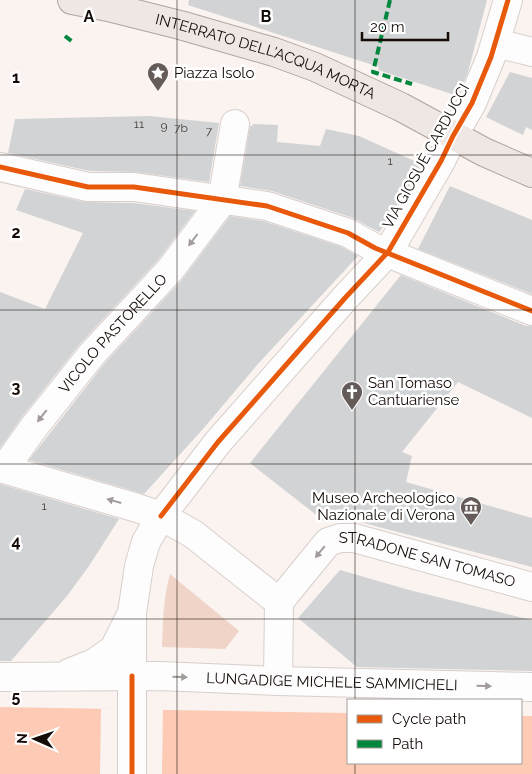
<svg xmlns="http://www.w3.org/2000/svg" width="532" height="774" viewBox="0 0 532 774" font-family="Raleway,sans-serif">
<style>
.green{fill:#f0d4c8}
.water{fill:#fccab5}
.pier{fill:#faf3f0}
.building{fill:#d1d3d5}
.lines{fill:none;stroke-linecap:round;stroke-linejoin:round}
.minor-casing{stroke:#d7cfcb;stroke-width:30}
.major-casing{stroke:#b2a39d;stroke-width:30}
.minor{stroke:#fefdfd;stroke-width:28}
.major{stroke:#eee7e3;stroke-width:28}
.quiet{stroke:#00873e;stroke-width:4;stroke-dasharray:8 4;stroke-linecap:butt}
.cycleway-casing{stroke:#fff;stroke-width:8}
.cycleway{stroke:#e8590c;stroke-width:5}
.oneway{fill:#a19c9b}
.grid{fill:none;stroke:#150b07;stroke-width:1;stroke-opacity:0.55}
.labels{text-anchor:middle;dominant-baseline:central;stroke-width:5;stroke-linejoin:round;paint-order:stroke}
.number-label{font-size:12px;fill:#443d3a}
.street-label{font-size:15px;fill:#150b07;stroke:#fff}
.poi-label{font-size:15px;fill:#150b07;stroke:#fff;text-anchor:start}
.grid-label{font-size:16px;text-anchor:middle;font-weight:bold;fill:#150b07;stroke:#fff;stroke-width:5;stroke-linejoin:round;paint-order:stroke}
</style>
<rect width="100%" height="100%" fill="#faf3f0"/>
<!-- green -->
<path class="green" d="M 170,574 L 239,631 L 225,649 L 162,647 C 163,622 163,599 170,574 Z"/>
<!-- water -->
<path class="water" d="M 0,707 L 348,713 L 348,763 L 521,763 L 521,716 L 532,716 L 532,774 L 0,774 Z"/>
<!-- pier -->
<path class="pier" d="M 101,709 L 163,709 L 162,774 L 100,774 Z"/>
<!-- building -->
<path class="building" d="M 189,0 L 487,0 L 468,72 L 458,96 L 378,70 L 379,67 L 188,5 Z
M 510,72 L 532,78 L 532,130 L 526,127 L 523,135 L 486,117 Z
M 149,116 L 219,123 L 209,182 L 136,172 L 90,171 L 8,153 L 15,119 Z
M 253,124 L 278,125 L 277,142 L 320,146 L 326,129 L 359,136 L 421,164 L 386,224 L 379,232 L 353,218 L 272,191 L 240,186 L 250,126 L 252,126 Z
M 450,186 L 532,220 L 532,294 L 418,249 Z
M 25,189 L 85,202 L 133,203 L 195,211 L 158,260 L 80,344 L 22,417 L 0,448 L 0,292 L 45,309 L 83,233 L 16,210 Z
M 230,216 L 263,221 L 342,247 L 358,256 L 257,365 L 203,429 L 144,494 L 29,460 L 104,364 L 181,281 Z
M 401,275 L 526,326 L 532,326 L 532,418 L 458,382 L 402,452 L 412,456 L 406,482 L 532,518 L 532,567 L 329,514 L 324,521 L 250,463 Z
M 0,484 L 119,519 L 89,566 L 67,596 L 11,661 L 0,661 Z
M 340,570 L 409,590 L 532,620 L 532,671 L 357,667 L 298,618 Z"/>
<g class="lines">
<!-- minor casing -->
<g class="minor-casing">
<g id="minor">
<path d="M 496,43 L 532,52"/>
<path d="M 0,167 L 88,187 L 134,187 L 267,206 L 348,233 L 375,248 L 532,311"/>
<path d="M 0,468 L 134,507 L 161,516 L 193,534 L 279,602"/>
<path id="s1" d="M 4,469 L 34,427 L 92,354 L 170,270 L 222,201 L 235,124"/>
<path d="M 69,673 L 94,663 L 114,649 L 130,617"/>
<path id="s2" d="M 0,677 L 160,676 L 278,681 L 532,687"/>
<path id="s3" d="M 278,681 L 279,602 L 328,542 L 340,538 L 354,538 L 532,587"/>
<path d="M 132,774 L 132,613 L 139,566 L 146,542 L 161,516 L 218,442 L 345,298 L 388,252 L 441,161 L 453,136 L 472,103 L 491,57 L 508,0"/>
</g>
</g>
<!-- major casing -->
<g class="major-casing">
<g id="major">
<path id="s4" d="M 72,0 L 108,7 L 180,25 L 274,52 L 315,67 L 401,107 L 484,152 L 532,173"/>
</g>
</g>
<!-- minor -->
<use href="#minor" class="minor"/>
<!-- major -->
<use href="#major" class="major"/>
<!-- quiet -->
<path class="quiet" d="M 390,0 L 373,72 L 412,84
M 65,36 L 74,43"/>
<!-- cycleway casing -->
<g class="cycleway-casing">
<path id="cycleway" d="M 0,167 L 88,187 L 134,187 L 267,206 L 348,233 L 375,248 L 532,311
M 161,516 L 218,442 L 345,298 L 388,252 L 441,161 L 453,136 L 472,103 L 491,57 L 508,0
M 132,774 L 132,676"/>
</g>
<!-- cycleway -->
<use href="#cycleway" class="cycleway"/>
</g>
<!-- one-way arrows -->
<defs><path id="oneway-solid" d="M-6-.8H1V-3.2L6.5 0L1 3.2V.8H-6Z" transform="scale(1.25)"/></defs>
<g class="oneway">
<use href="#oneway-solid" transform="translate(193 240) rotate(127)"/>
<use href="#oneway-solid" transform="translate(42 416) rotate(128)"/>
<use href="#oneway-solid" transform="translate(114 501) rotate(-164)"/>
<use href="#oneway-solid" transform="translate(320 552) rotate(129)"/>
<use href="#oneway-solid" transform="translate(180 677) rotate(2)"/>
<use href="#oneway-solid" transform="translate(484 686) rotate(1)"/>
</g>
<!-- grid -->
<path class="grid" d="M 177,0 L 177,774M 355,0 L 355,700M 0,155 L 532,155M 0,310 L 532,310M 0,464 L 532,464M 0,619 L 532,619M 355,763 L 355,774"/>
<!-- icons -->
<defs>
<g id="sight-pin" transform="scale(1.125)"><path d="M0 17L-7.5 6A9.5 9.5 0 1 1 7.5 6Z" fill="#655c59" stroke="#fff"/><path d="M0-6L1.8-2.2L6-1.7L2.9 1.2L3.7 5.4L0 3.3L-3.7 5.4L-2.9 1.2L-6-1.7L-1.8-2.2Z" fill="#fff"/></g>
<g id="church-pin" transform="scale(1.125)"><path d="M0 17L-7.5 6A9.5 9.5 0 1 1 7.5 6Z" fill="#655c59" stroke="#fff"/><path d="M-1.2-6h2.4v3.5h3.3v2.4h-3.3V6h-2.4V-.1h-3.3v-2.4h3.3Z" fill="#fff"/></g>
<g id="museum-pin" transform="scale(1.125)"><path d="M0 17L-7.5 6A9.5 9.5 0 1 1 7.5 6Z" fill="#655c59" stroke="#fff"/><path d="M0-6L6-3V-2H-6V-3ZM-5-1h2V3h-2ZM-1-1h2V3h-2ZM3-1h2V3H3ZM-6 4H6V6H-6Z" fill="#fff"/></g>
</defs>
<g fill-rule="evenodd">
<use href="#sight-pin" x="158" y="73"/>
<use href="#church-pin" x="352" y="392"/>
<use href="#museum-pin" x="471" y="507"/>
</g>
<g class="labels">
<!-- number labels -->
<g class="number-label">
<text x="139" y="124">11</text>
<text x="164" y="126">9</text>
<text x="181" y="128">7b</text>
<text x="209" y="131">7</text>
<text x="390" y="161">1</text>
<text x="44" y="506">1</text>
</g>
<!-- street labels -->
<g class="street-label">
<text stroke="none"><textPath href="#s4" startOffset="202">INTERRATO DELL'ACQUA MORTA</textPath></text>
<text transform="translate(426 156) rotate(-61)">VIA GIOSUÈ CARDUCCI</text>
<text stroke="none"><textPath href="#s1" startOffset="174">VICOLO PASTORELLO</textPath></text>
<text stroke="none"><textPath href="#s3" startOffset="259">STRADONE SAN TOMASO</textPath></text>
<text stroke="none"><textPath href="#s2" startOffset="332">LUNGADIGE MICHELE SAMMICHELI</textPath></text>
</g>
<!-- poi labels -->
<g class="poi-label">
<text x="174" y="73">Piazza Isolo</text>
<text x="368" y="383">San Tomaso<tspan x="368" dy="17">Cantuariense</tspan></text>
<text x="455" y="498" text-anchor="end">Museo Archeologico<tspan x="455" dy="17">Nazionale di Verona</tspan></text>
</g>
</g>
<g class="grid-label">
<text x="89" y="22">A</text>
<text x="266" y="22">B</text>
<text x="16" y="83">1</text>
<text x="16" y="238">2</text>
<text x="16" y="393">3</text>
<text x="16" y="547">4</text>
<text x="16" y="702">5</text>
</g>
<!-- legend -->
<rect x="347" y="699" width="175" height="65" fill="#ffffff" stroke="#a19d9c"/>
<rect x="357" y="715" width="25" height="8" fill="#e8590c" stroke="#a19d9c"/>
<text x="392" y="724" font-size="15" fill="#150b07">Cycle path</text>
<rect x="357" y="740" width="25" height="8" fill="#00873e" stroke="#a19d9c"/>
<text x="392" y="749" font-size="15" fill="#150b07">Path</text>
<!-- north arrow -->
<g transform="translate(35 739) rotate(272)" stroke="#ffffff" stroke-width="4" paint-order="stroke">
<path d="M0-4L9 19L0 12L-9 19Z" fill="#150b07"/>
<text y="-8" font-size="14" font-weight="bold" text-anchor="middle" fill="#150b07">N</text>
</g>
<!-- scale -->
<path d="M362 32v8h86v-8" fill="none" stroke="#150b07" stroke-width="2.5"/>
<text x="370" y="32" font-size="15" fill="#150b07" stroke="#ffffff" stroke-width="4" paint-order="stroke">20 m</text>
</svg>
